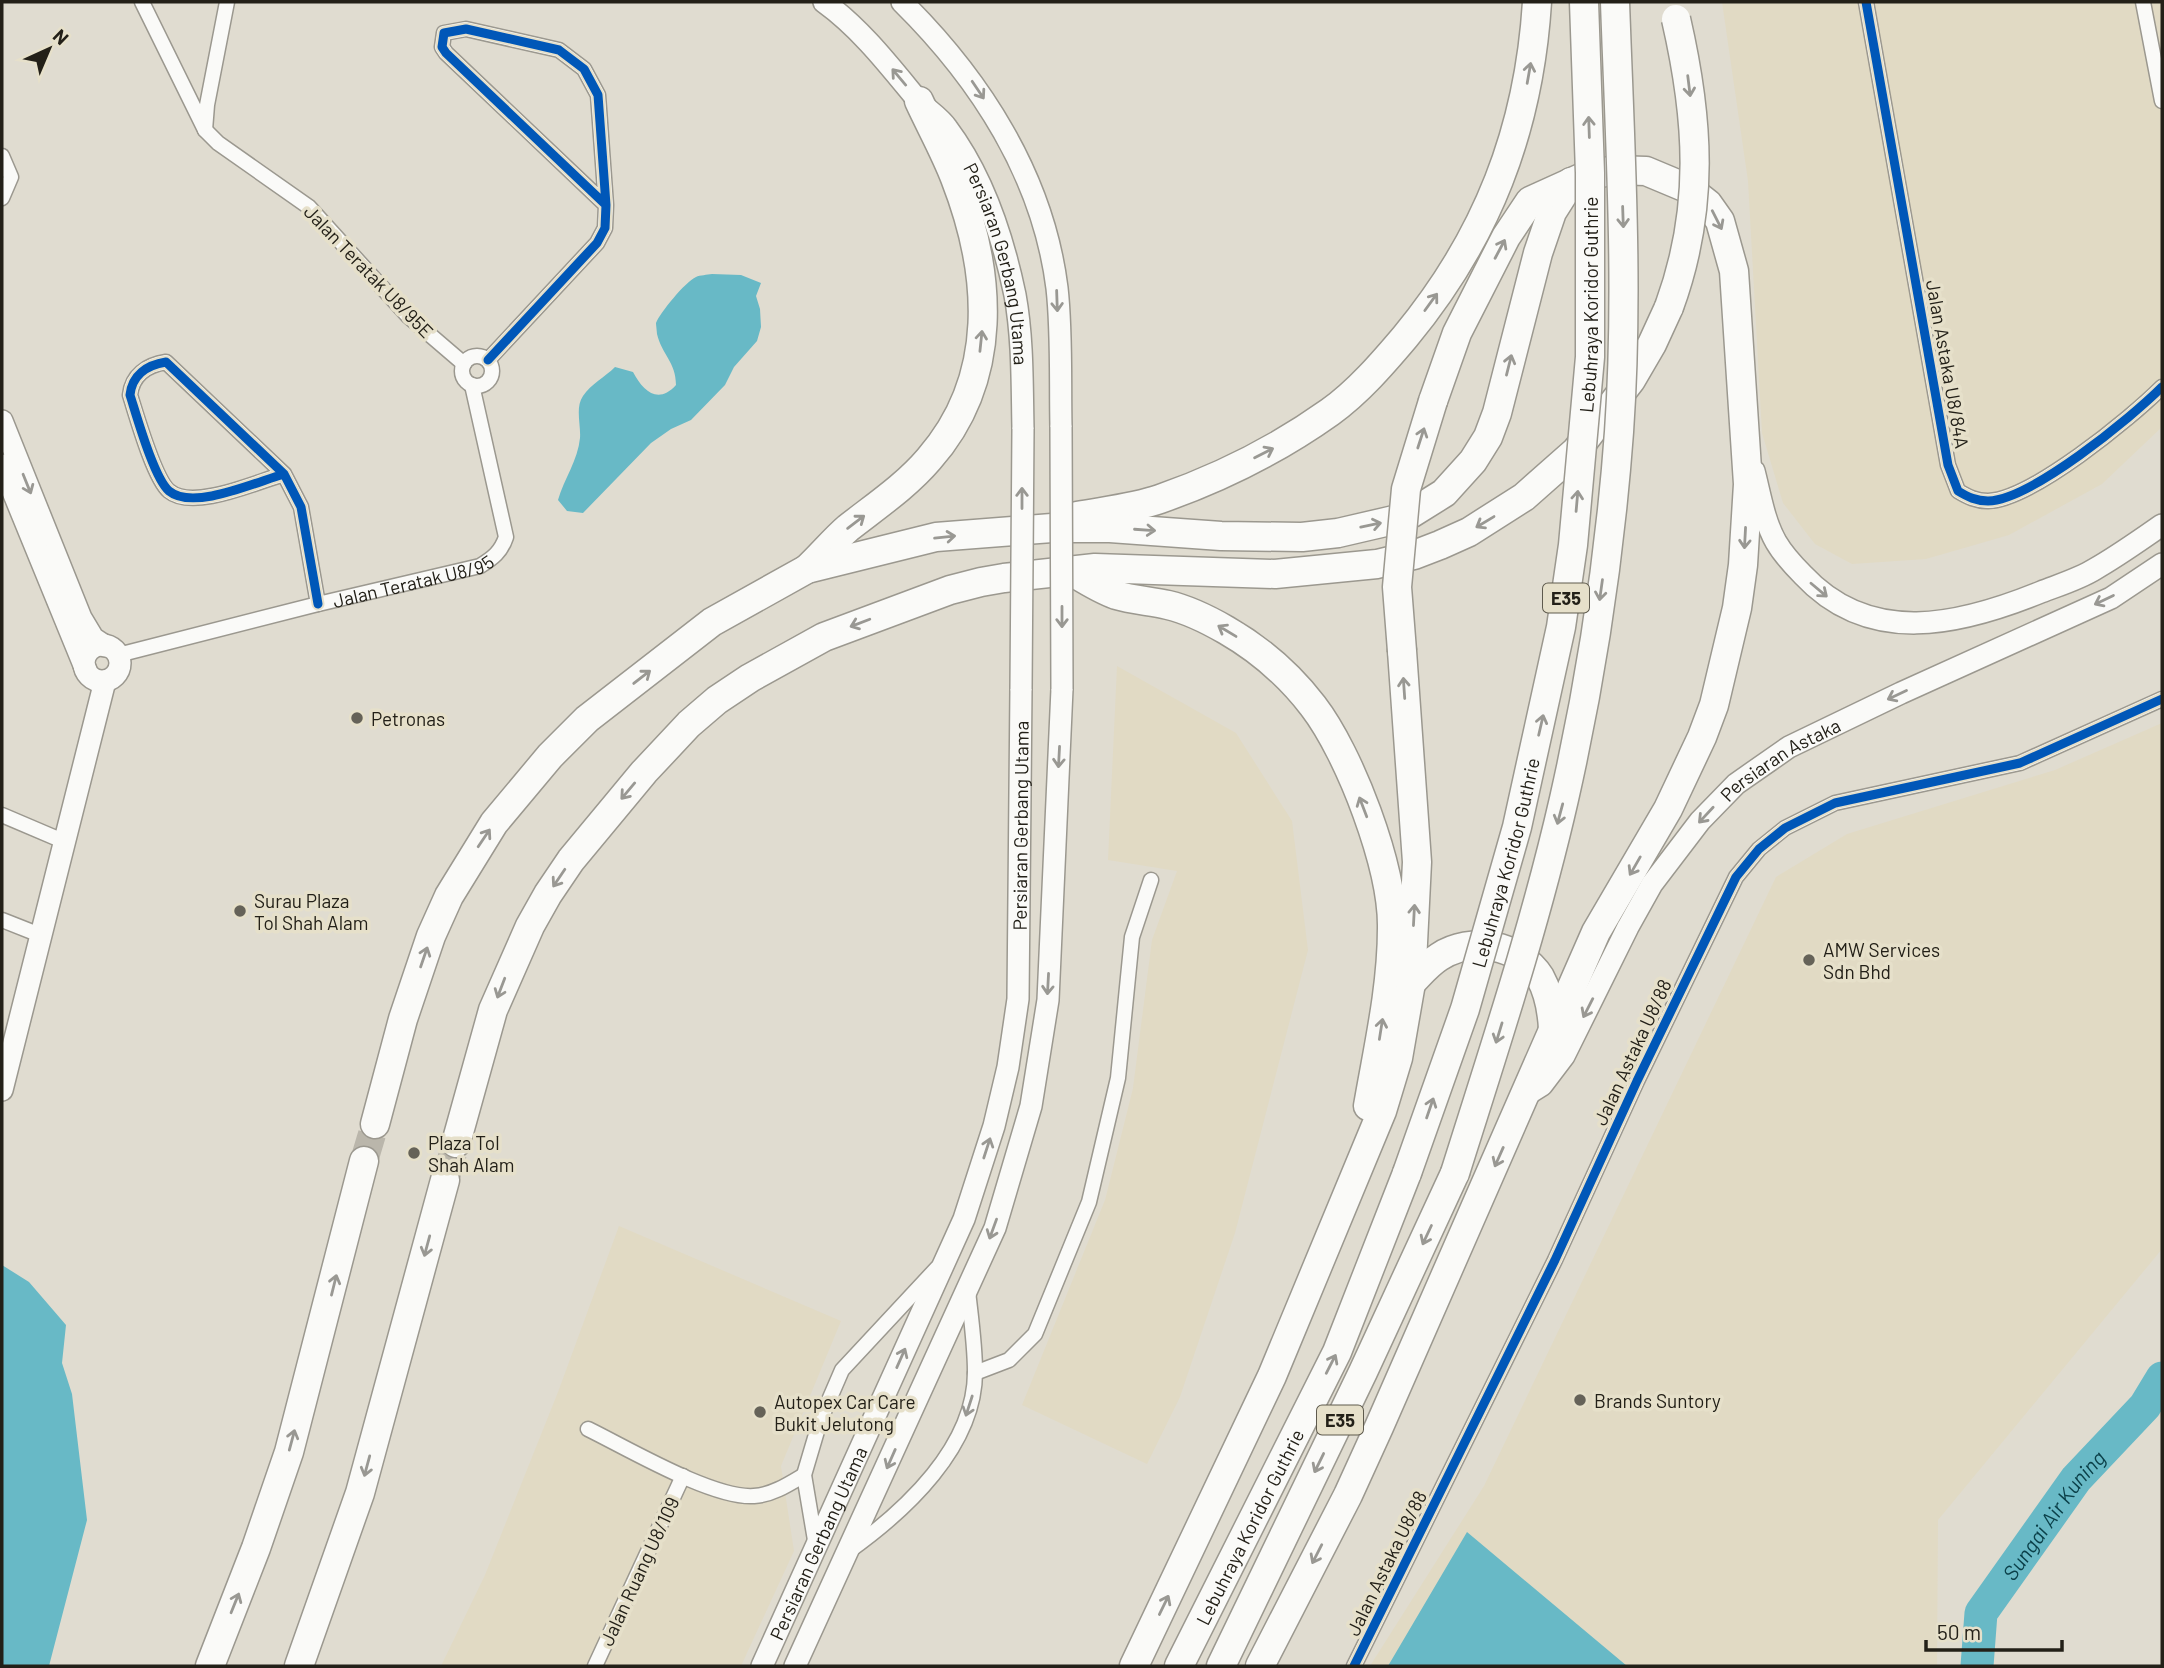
<svg xmlns="http://www.w3.org/2000/svg" width="2164" height="1668" viewBox="0 0 2164 1668" font-family="Barlow,sans-serif">
<style>
.built{fill:#e1dac4}
.water{fill:#68b9c6}
.lines{fill:none;stroke-linecap:round;stroke-linejoin:round}
.river{stroke:#68b9c6;stroke-width:33}
.highway-tunnel{stroke:#bab6ab;stroke-width:28;stroke-dasharray:28 14;stroke-linecap:butt}
.street-casing{stroke:#9b988f;stroke-width:17}
.secondary-casing{stroke:#9b988f;stroke-width:24}
.highway-casing{stroke:#9b988f;stroke-width:31}
.street{stroke:#fafaf8;stroke-width:14}
.secondary{stroke:#fafaf8;stroke-width:21}
.highway{stroke:#fafaf8;stroke-width:28}
.secondary-bridge-casing{stroke:#9b988f;stroke-width:24;stroke-linecap:butt}
.highway-bridge-casing{stroke:#9b988f;stroke-width:31;stroke-linecap:butt}
.secondary-bridge{stroke:#fafaf8;stroke-width:21}
.highway-bridge{stroke:#fafaf8;stroke-width:28}
.cycleway-casing{stroke:#e6e0ca;stroke-width:13}
.cycleway{stroke:#0057b8;stroke-width:9}
.oneway{stroke:#999893}
.poi-dot{fill:#656258;stroke:#e6e0ca;stroke-width:2.5}
.labels{text-anchor:middle;dominant-baseline:central;stroke-width:7;stroke-linejoin:round;paint-order:stroke}
.shield{fill:#e6e0ca;stroke:#5e5a4d;stroke-width:2}
.shield-label{font-size:18px;font-weight:bold;fill:#232018}
.street-label{font-size:19px;fill:#232018;stroke:#e6e0ca}
.poi-label{font-size:19px;fill:#232018;stroke:#e6e0ca;text-anchor:start}
.water-label{font-size:21px;font-style:italic;fill:#0b4049;stroke:#e6e0ca}
</style>
<rect width="100%" height="100%" fill="#e0dcd0"/>
<!-- built -->
<path class="built" d="M 1722,2 L 2162,2 L 2162,427 L 2102,484 L 2009,535 L 1926,559 L 1852,564 L 1815,544 L 1783,503 L 1762,433 L 1748,181 Z
M 1117,666 L 1236,733 L 1292,821 L 1308,950 L 1235,1233 L 1180,1397 L 1147,1464 L 1022,1405 L 1105,1200 L 1133,1088 L 1152,940 L 1177,871 L 1108,860 Z
M 2162,723 L 2162,1249 L 1938,1520 L 1937,1666 L 1370,1666 L 1484,1486 L 1776,877 L 1847,834 L 2055,770 Z
M 619,1226 L 841,1321 L 781,1466 L 794,1551 L 741,1666 L 441,1666 L 485,1575 L 558,1392 Z"/>
<!-- water -->
<path class="water" d="M 712,274 L 741,275 L 761,283 L 756,296 L 760,309 L 761,327 L 757,341 L 734,367 L 725,385 L 691,420 L 671,429 L 651,443 L 583,513 L 567,511 L 558,500 C 564,479 578,460 580,438 C 581,425 575,407 583,396 C 591,384 605,377 615,367 L 633,372 C 643,391 658,405 676,385 C 676,362 662,355 657,334 C 657,332 656,325 656,323 C 660,313 685,282 696,277 C 700,275 707,275 712,274 Z
M 2,1265 L 29,1282 L 66,1325 L 62,1363 L 72,1394 L 87,1520 L 49,1666 L 2,1666 Z
M 1467,1532 L 1627,1666 L 1388,1666 Z"/>
<g class="lines">
<!-- river -->
<path class="river" id="s1" d="M 1977,1666 L 1981,1613 L 2076,1479 L 2145,1406 L 2162,1378"/>
<!-- highway-tunnel -->
<path class="highway-tunnel" d="M 364,1161 L 375,1124
M 445,1180 L 456,1143"/>
<!-- street casing -->
<g class="street-casing">
<g id="street">
<path d="M 142,2 L 205,130 L 218,143 L 309,207 L 408,316 L 464,364"/>
<path d="M 1866,2 L 1948,465 L 1958,491 C 1968,497 1976,501 1988,501 C 2031,500 2131,418 2162,387"/>
<path d="M 2143,2 L 2162,101"/>
<path d="M 205,130 L 207,105 L 227,2"/>
<path d="M 2,156 L 11,177 L 2,198"/>
<circle cx="477" cy="371" r="15"/>
<path d="M 488,360 L 597,243 L 605,228 L 606,205 L 598,95 L 584,69 L 559,50 L 466,29 L 444,33 L 442,47 L 446,53 L 606,205"/>
<path d="M 284,474 C 256,482 193,511 169,491 C 154,478 137,417 130,395 C 132,375 147,365 166,362 L 284,474 L 301,507 L 318,604"/>
<path id="s2" d="M 118,655 L 318,604 L 480,566 C 493,558 501,552 506,537 L 472,385"/>
<path d="M 2,815 L 63,841"/>
<path d="M 2,920 L 40,935"/>
<path d="M 975,1373 L 1009,1360 L 1035,1334 L 1089,1202 L 1118,1078 L 1132,937 L 1151,880"/>
<path d="M 588,1429 C 627,1448 713,1499 754,1496 C 772,1495 789,1484 804,1475"/>
<path d="M 816,1546 L 804,1475 L 820,1421 L 842,1370 L 937,1268"/>
<path d="M 849,1551 C 905,1511 975,1447 975,1372 C 975,1345 971,1318 968,1291"/>
<path d="M 595,1666 L 683,1476"/>
<path d="M 1354,1666 L 1555,1260 L 1637,1081 L 1736,877 L 1759,849 L 1785,828 L 1835,803 L 2020,763 L 2162,699"/>
</g>
</g>
<!-- secondary casing -->
<g class="secondary-casing">
<g id="secondary">
<path id="s3" d="M 824,2 C 860,28 888,64 916,98 C 925,109 939,116 947,128 C 983,176 1003,237 1015,295 C 1023,339 1022,385 1023,429"/>
<path d="M 902,2 C 980,79 1043,176 1057,288 C 1062,332 1060,381 1061,427"/>
<path d="M 2,421 L 81,618 L 93,638 L 105,646"/>
<path d="M 2,465 L 86,670"/>
<path d="M 1754,471 C 1760,494 1764,521 1776,542 C 1783,554 1793,565 1803,575 C 1870,647 1960,625 2041,592 C 2059,585 2079,579 2095,569 C 2118,556 2140,540 2162,525"/>
<circle cx="102" cy="663" r="18"/>
<path d="M 2,1090 L 105,681"/>
<path id="s4" d="M 1526,1095 L 1542,1085 L 1564,1056 L 1628,927 L 1652,884 L 1700,821 L 1736,784 L 1789,747 L 1901,693 L 2111,598 L 2162,564"/>
<path id="s5" d="M 762,1666 L 964,1219 L 994,1126 L 1008,1067 L 1018,999 L 1021,689"/>
<path d="M 795,1666 L 995,1228 L 1031,1106 L 1048,1000 L 1062,689"/>
</g>
</g>
<!-- highway casing -->
<g class="highway-casing">
<g id="highway">
<path d="M 1077,516 C 1104,511 1134,508 1160,499 C 1220,478 1278,449 1330,412 C 1358,392 1383,363 1405,337 C 1487,238 1529,130 1537,2"/>
<path d="M 807,569 C 821,556 834,540 848,528 C 876,506 906,486 929,459 C 1000,378 992,273 955,178 C 945,152 931,127 919,101"/>
<path d="M 1069,570 C 1084,579 1099,589 1116,595 C 1132,600 1151,601 1168,605 C 1189,610 1207,619 1226,630 C 1259,649 1290,676 1313,706 C 1350,754 1393,867 1392,928 C 1392,988 1378,1048 1368,1106"/>
<path d="M 1411,983 C 1420,974 1428,964 1439,957 C 1471,936 1519,944 1540,977 C 1549,993 1552,1011 1553,1029"/>
<path d="M 375,1124 L 403,1019 L 431,936 L 449,896 L 494,823 L 550,756 L 587,719 L 712,622 L 807,569 L 936,537 L 1052,528 L 1110,528 L 1221,536 L 1302,537 L 1338,533 L 1394,520 L 1412,513 L 1444,493 L 1473,461 L 1488,437 L 1497,413 L 1538,253 L 1552,212 L 1571,182"/>
<path d="M 456,1143 L 493,1010 L 530,926 L 548,894 L 571,860 L 644,772 L 689,724 L 717,700 L 750,678 L 824,637 L 950,590 L 981,582 L 1004,578 L 1095,568 L 1275,574 L 1377,564 L 1414,555 L 1440,545 L 1469,532 L 1524,497 L 1576,451 L 1631,380 L 1652,344 L 1669,307"/>
<path d="M 210,1666 L 256,1548 L 289,1452 L 364,1161"/>
<path d="M 299,1666 L 360,1493 L 445,1180"/>
<path d="M 1134,1666 L 1272,1376 L 1382,1111 L 1398,1058 L 1411,983 L 1417,862 L 1402,651"/>
<path id="s6" d="M 1179,1666 L 1337,1352 L 1407,1173"/>
<path d="M 1221,1666 L 1363,1372 L 1455,1173"/>
<path d="M 1260,1666 L 1348,1495 L 1379,1427 L 1596,932 L 1668,809 L 1702,737 L 1714,705 L 1737,608 L 1743,565 L 1748,484 L 1734,271 L 1720,221 L 1708,204 L 1689,189 L 1646,171 L 1614,170 L 1583,177 L 1530,201 L 1506,237 L 1457,333 L 1433,401"/>
</g>
</g>
<!-- street -->
<use href="#street" class="street"/>
<!-- secondary -->
<use href="#secondary" class="secondary"/>
<!-- highway -->
<use href="#highway" class="highway"/>
<!-- secondary-bridge casing -->
<g class="secondary-bridge-casing">
<path id="secondary-bridge" d="M 1061,427 L 1062,689
M 1021,689 L 1023,429"/>
</g>
<!-- highway-bridge casing -->
<g class="highway-bridge-casing">
<g id="highway-bridge">
<path d="M 1669,307 C 1705,209 1699,119 1676,19"/>
<path d="M 1402,651 L 1397,587 L 1406,489 L 1433,401"/>
<path id="s7" d="M 1407,1173 L 1465,1009 L 1517,827 L 1561,627 L 1573,545 L 1590,357 L 1590,173 L 1584,2"/>
<path d="M 1455,1173 C 1494,1049 1535,926 1564,799 C 1591,680 1610,555 1619,432 C 1629,289 1620,145 1615,2"/>
</g>
</g>
<!-- secondary-bridge -->
<use href="#secondary-bridge" class="secondary-bridge"/>
<!-- highway-bridge -->
<use href="#highway-bridge" class="highway-bridge"/>
<!-- cycleway casing -->
<g class="cycleway-casing">
<path id="cycleway" d="M 1866,2 L 1948,465 L 1958,491 C 1968,497 1976,501 1988,501 C 2031,500 2131,418 2162,387
M 488,360 L 597,243 L 605,228 L 606,205 L 598,95 L 584,69 L 559,50 L 466,29 L 444,33 L 442,47 L 446,53 L 606,205
M 284,474 C 256,482 193,511 169,491 C 154,478 137,417 130,395 C 132,375 147,365 166,362 L 284,474 L 301,507 L 318,604
M 1354,1666 L 1555,1260 L 1637,1081 L 1736,877 L 1759,849 L 1785,828 L 1835,803 L 2020,763 L 2162,699"/>
</g>
<!-- cycleway -->
<use href="#cycleway" class="cycleway"/>
</g>
<!-- one-way arrows -->
<defs><path id="oneway-shaft" d="M-6 0H5M1.5-3L5.5 0L1.5 3" fill="none" stroke-width="1.6" stroke-linecap="round" stroke-linejoin="round" transform="scale(1.75)"/></defs>
<g class="oneway">
<use href="#oneway-shaft" transform="translate(1529 73) rotate(-80)"/>
<use href="#oneway-shaft" transform="translate(899 77) rotate(-130)"/>
<use href="#oneway-shaft" transform="translate(1689 86) rotate(83)"/>
<use href="#oneway-shaft" transform="translate(978 90) rotate(56)"/>
<use href="#oneway-shaft" transform="translate(1589 127) rotate(-92)"/>
<use href="#oneway-shaft" transform="translate(1623 217) rotate(88)"/>
<use href="#oneway-shaft" transform="translate(1717 220) rotate(63)"/>
<use href="#oneway-shaft" transform="translate(1500 249) rotate(-62)"/>
<use href="#oneway-shaft" transform="translate(1057 301) rotate(88)"/>
<use href="#oneway-shaft" transform="translate(1431 302) rotate(-54)"/>
<use href="#oneway-shaft" transform="translate(981 341) rotate(-84)"/>
<use href="#oneway-shaft" transform="translate(1509 365) rotate(-76)"/>
<use href="#oneway-shaft" transform="translate(1421 438) rotate(-72)"/>
<use href="#oneway-shaft" transform="translate(1264 453) rotate(-27)"/>
<use href="#oneway-shaft" transform="translate(27 484) rotate(68)"/>
<use href="#oneway-shaft" transform="translate(1022 498) rotate(-90)"/>
<use href="#oneway-shaft" transform="translate(1577 501) rotate(-85)"/>
<use href="#oneway-shaft" transform="translate(856 522) rotate(-37)"/>
<use href="#oneway-shaft" transform="translate(1485 522) rotate(149)"/>
<use href="#oneway-shaft" transform="translate(1371 525) rotate(-12)"/>
<use href="#oneway-shaft" transform="translate(1145 530) rotate(4)"/>
<use href="#oneway-shaft" transform="translate(945 537) rotate(-6)"/>
<use href="#oneway-shaft" transform="translate(1745 538) rotate(93)"/>
<use href="#oneway-shaft" transform="translate(1601 590) rotate(98)"/>
<use href="#oneway-shaft" transform="translate(1819 590) rotate(40)"/>
<use href="#oneway-shaft" transform="translate(2104 600) rotate(154)"/>
<use href="#oneway-shaft" transform="translate(1062 617) rotate(90)"/>
<use href="#oneway-shaft" transform="translate(860 623) rotate(159)"/>
<use href="#oneway-shaft" transform="translate(1227 631) rotate(-149)"/>
<use href="#oneway-shaft" transform="translate(642 677) rotate(-38)"/>
<use href="#oneway-shaft" transform="translate(1404 688) rotate(-94)"/>
<use href="#oneway-shaft" transform="translate(1897 695) rotate(155)"/>
<use href="#oneway-shaft" transform="translate(1541 725) rotate(-77)"/>
<use href="#oneway-shaft" transform="translate(1059 757) rotate(93)"/>
<use href="#oneway-shaft" transform="translate(628 791) rotate(130)"/>
<use href="#oneway-shaft" transform="translate(1363 807) rotate(-111)"/>
<use href="#oneway-shaft" transform="translate(1560 814) rotate(105)"/>
<use href="#oneway-shaft" transform="translate(1706 815) rotate(133)"/>
<use href="#oneway-shaft" transform="translate(484 838) rotate(-56)"/>
<use href="#oneway-shaft" transform="translate(1635 866) rotate(120)"/>
<use href="#oneway-shaft" transform="translate(559 878) rotate(124)"/>
<use href="#oneway-shaft" transform="translate(1414 915) rotate(-87)"/>
<use href="#oneway-shaft" transform="translate(424 957) rotate(-71)"/>
<use href="#oneway-shaft" transform="translate(1048 984) rotate(93)"/>
<use href="#oneway-shaft" transform="translate(501 988) rotate(111)"/>
<use href="#oneway-shaft" transform="translate(1588 1008) rotate(117)"/>
<use href="#oneway-shaft" transform="translate(1381 1029) rotate(-81)"/>
<use href="#oneway-shaft" transform="translate(1499 1033) rotate(107)"/>
<use href="#oneway-shaft" transform="translate(1430 1108) rotate(-71)"/>
<use href="#oneway-shaft" transform="translate(987 1148) rotate(-72)"/>
<use href="#oneway-shaft" transform="translate(1499 1157) rotate(114)"/>
<use href="#oneway-shaft" transform="translate(993 1229) rotate(110)"/>
<use href="#oneway-shaft" transform="translate(1427 1235) rotate(115)"/>
<use href="#oneway-shaft" transform="translate(427 1246) rotate(105)"/>
<use href="#oneway-shaft" transform="translate(334 1285) rotate(-76)"/>
<use href="#oneway-shaft" transform="translate(901 1358) rotate(-66)"/>
<use href="#oneway-shaft" transform="translate(1331 1364) rotate(-63)"/>
<use href="#oneway-shaft" transform="translate(969 1406) rotate(108)"/>
<use href="#oneway-shaft" transform="translate(292 1440) rotate(-75)"/>
<use href="#oneway-shaft" transform="translate(891 1459) rotate(114)"/>
<use href="#oneway-shaft" transform="translate(1319 1463) rotate(116)"/>
<use href="#oneway-shaft" transform="translate(367 1466) rotate(105)"/>
<use href="#oneway-shaft" transform="translate(1317 1554) rotate(117)"/>
<use href="#oneway-shaft" transform="translate(235 1603) rotate(-68)"/>
<use href="#oneway-shaft" transform="translate(1164 1605) rotate(-64)"/>
</g>
<!-- markers -->
<g class="poi-dot">
<circle cx="357" cy="718" r="7"/>
<circle cx="240" cy="911" r="7"/>
<circle cx="1809" cy="960" r="7"/>
<circle cx="414" cy="1153" r="7"/>
<circle cx="1580" cy="1400" r="7"/>
<circle cx="760" cy="1412" r="7"/>
</g>
<g class="labels">
<!-- shield labels -->
<g class="shield">
<rect x="1543" y="583.5" width="46" height="29" rx="5"/>
<rect x="1317" y="1405.5" width="46" height="29" rx="5"/>
</g>
<g class="shield-label">
<text x="1566" y="598">E35</text>
<text x="1340" y="1420">E35</text>
</g>
<!-- street labels -->
<g class="street-label">
<text stroke="none"><textPath href="#s3" startOffset="324">Persiaran Gerbang Utama</textPath></text>
<text transform="translate(369 271) rotate(46)">Jalan Teratak U8/95E</text>
<text stroke="none"><textPath href="#s7" startOffset="892">Lebuhraya Koridor Guthrie</textPath></text>
<text transform="translate(1948 364) rotate(80)">Jalan Astaka U8/84A</text>
<text stroke="none"><textPath href="#s2" startOffset="304">Jalan Teratak U8/95</textPath></text>
<text stroke="none"><textPath href="#s4" startOffset="430">Persiaran Astaka</textPath></text>
<text stroke="none"><textPath href="#s5" startOffset="891">Persiaran Gerbang Utama</textPath></text>
<text stroke="none"><textPath href="#s7" startOffset="326">Lebuhraya Koridor Guthrie</textPath></text>
<text transform="translate(1632 1052) rotate(-65)">Jalan Astaka U8/88</text>
<text stroke="none"><textPath href="#s6" startOffset="156">Lebuhraya Koridor Guthrie</textPath></text>
<text stroke="none"><textPath href="#s5" startOffset="135">Persiaran Gerbang Utama</textPath></text>
<text transform="translate(1386 1563) rotate(-64)">Jalan Astaka U8/88</text>
<text transform="translate(639 1571) rotate(-65)">Jalan Ruang U8/109</text>
</g>
<!-- poi labels -->
<g class="poi-label">
<text x="371" y="718">Petronas</text>
<text x="254" y="900">Surau Plaza<tspan x="254" dy="22">Tol Shah Alam</tspan></text>
<text x="1823" y="949">AMW Services<tspan x="1823" dy="22">Sdn Bhd</tspan></text>
<text x="428" y="1142">Plaza Tol<tspan x="428" dy="22">Shah Alam</tspan></text>
<text x="1594" y="1400">Brands Suntory</text>
<text x="774" y="1401">Autopex Car Care<tspan x="774" dy="22">Bukit Jelutong</tspan></text>
</g>
<!-- water labels -->
<g class="water-label">
<text stroke="none"><textPath href="#s1" startOffset="175">Sungai Air Kuning</textPath></text>
</g>
</g>
<!-- border -->
<rect width="2164" height="1668" fill="none" stroke="#232018" stroke-width="7"/>
<!-- north arrow -->
<g transform="translate(49 49) rotate(44)" stroke="#e6e0ca" stroke-width="5" paint-order="stroke">
<path d="M0-5L12 26L0 18L-12 26Z" fill="#232018"/>
<text y="-10" font-size="19" font-weight="bold" text-anchor="middle" fill="#232018">N</text>
</g>
<!-- scale -->
<path d="M1926 1640v10h136v-10" fill="none" stroke="#232018" stroke-width="3.5"/>
<text x="1937" y="1640" font-size="21" fill="#232018" stroke="#e6e0ca" stroke-width="5" paint-order="stroke">50 m</text>
</svg>
